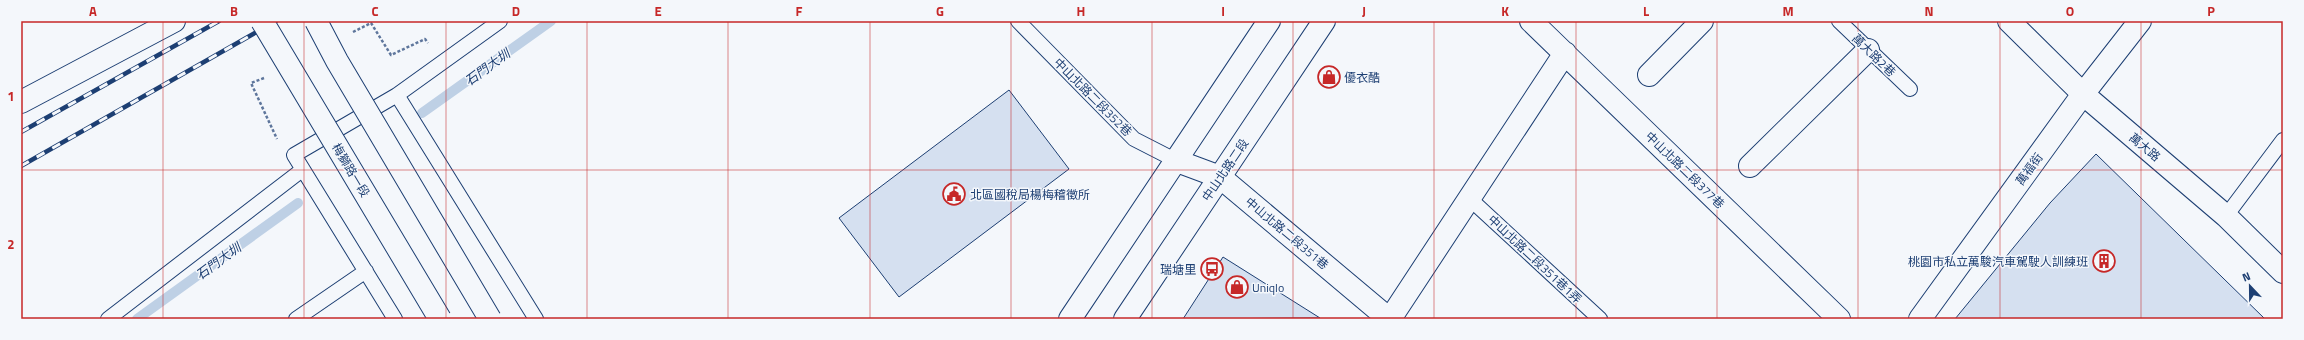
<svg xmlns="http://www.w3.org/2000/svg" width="2304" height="340" viewBox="0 0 2304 340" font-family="'Titillium Web','Noto Sans TC',sans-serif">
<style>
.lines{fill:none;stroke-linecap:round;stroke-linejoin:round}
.stream{stroke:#bed0e5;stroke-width:10}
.building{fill:#d5e0f0;stroke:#1d3f73}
.lane-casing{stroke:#1d3f73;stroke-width:16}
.street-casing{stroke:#1d3f73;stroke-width:24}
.primary-casing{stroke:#1d3f73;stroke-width:24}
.path{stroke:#5e769c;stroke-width:2.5;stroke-dasharray:3 2;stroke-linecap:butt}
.lane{stroke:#f4f7fb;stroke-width:14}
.street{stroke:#f4f7fb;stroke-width:22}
.primary{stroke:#f4f7fb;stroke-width:22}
.rail-casing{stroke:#1d3f73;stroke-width:4.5}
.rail{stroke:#f4f7fb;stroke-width:3;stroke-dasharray:9;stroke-linecap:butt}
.secondary-bridge-casing{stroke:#1d3f73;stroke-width:24;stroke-linecap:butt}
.secondary-bridge{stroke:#f4f7fb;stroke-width:22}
.grid{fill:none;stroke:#c62828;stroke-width:1;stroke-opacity:0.55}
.labels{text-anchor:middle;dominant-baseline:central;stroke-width:3;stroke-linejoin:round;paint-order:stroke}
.street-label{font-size:12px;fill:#1d3f73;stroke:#f4f7fb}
.poi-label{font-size:12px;fill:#1d3f73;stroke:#f4f7fb;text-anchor:start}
.water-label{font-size:13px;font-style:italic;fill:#1d3f73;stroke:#f4f7fb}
.neatline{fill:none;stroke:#c62828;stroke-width:1.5}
.grid-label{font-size:13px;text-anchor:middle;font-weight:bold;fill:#c62828}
</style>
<rect width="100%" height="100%" fill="#f4f7fb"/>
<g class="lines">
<!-- stream -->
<path class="stream" d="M 422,113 L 551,21
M 137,319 L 298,203"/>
</g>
<!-- building -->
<path class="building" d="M 1009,90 L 1069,169 L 899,297 L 839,218 Z
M 2096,154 L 2265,319 L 1955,319 L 2050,203 Z
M 1223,257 L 1320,318 L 1183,319 Z"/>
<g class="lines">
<!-- lane casing -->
<g class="lane-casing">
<path id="lane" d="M 1018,21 L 1134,139 L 1177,161
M 1839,21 L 1910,89
M 397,95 L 500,21
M 1469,198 L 1600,319
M 2226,216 L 2283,140
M 108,319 L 302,170
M 296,319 L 366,271
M 395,319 L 294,155 L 397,95 L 536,319"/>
</g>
<!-- street casing -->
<g class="street-casing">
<path id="street" d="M 1531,21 L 1839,319
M 2009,21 L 2083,94 L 2226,216 L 2283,272
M 1649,75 L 1702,21
M 21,102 L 174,21
M 1177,161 L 1220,177 L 1389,319
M 1750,166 L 1868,50
M 1390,319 L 1565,53
M 1920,319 L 2083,94 L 2140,21"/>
</g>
<!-- primary casing -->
<g class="primary-casing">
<path id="primary" d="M 1070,319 L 1269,21
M 1125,319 L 1324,21"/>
</g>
<!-- path -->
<path class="path" d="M 353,32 L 371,23 L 391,55 L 425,39 L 428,43
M 264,78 L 251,83 L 277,139"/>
<!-- lane -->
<use href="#lane" class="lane"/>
<!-- street -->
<use href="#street" class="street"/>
<!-- primary -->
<use href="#primary" class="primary"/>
<!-- rail casing -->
<g class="rail-casing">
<path id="rail" d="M 21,132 L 219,21
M 21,166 L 276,21"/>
</g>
<!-- rail -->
<use href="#rail" class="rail"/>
<!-- secondary-bridge casing -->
<g class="secondary-bridge-casing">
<path id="secondary-bridge" d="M 262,21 L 440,319
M 316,21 L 337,61 L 490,319"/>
</g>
<!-- secondary-bridge -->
<use href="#secondary-bridge" class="secondary-bridge"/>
</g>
<!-- grid -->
<path class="grid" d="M 163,21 L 163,319M 304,21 L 304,319M 446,21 L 446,319M 587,21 L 587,319M 728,21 L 728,319M 870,21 L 870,319M 1011,21 L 1011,319M 1152,21 L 1152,319M 1293,21 L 1293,319M 1434,21 L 1434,319M 1576,21 L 1576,319M 1717,21 L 1717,319M 1858,21 L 1858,319M 2000,21 L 2000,319M 2141,21 L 2141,319M 21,170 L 2283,170"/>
<!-- icons -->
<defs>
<g id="shop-ring" transform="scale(1.15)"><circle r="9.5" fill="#f4f7fb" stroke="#c62828" stroke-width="1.5"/><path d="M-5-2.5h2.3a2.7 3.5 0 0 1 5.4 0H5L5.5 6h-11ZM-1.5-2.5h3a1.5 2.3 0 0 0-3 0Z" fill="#c62828"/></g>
<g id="civic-ring" transform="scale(1.15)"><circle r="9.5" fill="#f4f7fb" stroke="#c62828" stroke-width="1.5"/><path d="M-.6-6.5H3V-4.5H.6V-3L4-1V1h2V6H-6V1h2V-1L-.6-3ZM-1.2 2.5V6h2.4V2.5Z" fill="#c62828"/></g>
<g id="building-ring" transform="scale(1.15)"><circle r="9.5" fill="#f4f7fb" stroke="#c62828" stroke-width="1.5"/><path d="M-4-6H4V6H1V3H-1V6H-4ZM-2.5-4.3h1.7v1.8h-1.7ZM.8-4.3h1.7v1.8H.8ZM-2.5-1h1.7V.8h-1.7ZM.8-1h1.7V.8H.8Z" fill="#c62828"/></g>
<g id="bus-ring" transform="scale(1.15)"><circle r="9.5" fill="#f4f7fb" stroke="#c62828" stroke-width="1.5"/><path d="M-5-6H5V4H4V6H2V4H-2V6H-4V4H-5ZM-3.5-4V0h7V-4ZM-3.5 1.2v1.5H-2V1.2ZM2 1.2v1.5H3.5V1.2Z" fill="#c62828"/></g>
</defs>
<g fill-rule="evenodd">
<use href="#shop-ring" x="1329" y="77"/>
<use href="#civic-ring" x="954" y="194"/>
<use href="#building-ring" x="2104" y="261"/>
<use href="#bus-ring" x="1212" y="269"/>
<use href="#shop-ring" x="1237" y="287"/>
</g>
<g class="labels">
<!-- street labels -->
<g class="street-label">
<text transform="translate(1874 55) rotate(44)">萬大路2巷</text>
<text transform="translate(1093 97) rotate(45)">中山北路二段352巷</text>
<text transform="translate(2145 147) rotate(40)">萬大路</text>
<text transform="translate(2029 169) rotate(-54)">萬福街</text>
<text transform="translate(351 170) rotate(59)">梅獅路一段</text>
<text transform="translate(1225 170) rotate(-56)">中山北路二段</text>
<text transform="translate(1685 170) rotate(44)">中山北路二段377巷</text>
<text transform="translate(1287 233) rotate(40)">中山北路二段351巷</text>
<text transform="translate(1535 259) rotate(43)">中山北路二段351巷1弄</text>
</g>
<!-- poi labels -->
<g class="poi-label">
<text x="1344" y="77">優衣酷</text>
<text x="970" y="194">北區國稅局楊梅稽徵所</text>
<text x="2088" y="261" text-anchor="end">桃園市私立萬駿汽車駕駛人訓練班</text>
<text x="1196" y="269" text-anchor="end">瑞塘里</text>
<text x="1252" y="287">Uniqlo</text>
</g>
<!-- water labels -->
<g class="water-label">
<text transform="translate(487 67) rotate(-36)">石門大圳</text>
<text transform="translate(218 261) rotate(-36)">石門大圳</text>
</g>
</g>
<!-- border -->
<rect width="2304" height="340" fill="none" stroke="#f4f7fb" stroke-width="44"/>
<!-- north arrow -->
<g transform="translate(2250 286) rotate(338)" stroke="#f4f7fb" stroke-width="3" paint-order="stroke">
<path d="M0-3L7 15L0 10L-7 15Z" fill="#1d3f73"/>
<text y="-6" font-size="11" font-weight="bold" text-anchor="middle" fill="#1d3f73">N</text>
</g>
<rect x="22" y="22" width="2260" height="296" class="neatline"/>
<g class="grid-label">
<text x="93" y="16">A</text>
<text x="234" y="16">B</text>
<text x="375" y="16">C</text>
<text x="516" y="16">D</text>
<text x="658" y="16">E</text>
<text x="799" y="16">F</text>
<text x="940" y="16">G</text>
<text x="1081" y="16">H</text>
<text x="1223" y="16">I</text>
<text x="1364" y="16">J</text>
<text x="1505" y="16">K</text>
<text x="1646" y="16">L</text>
<text x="1788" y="16">M</text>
<text x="1929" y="16">N</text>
<text x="2070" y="16">O</text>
<text x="2211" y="16">P</text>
<text x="11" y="101">1</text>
<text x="11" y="249">2</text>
</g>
</svg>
